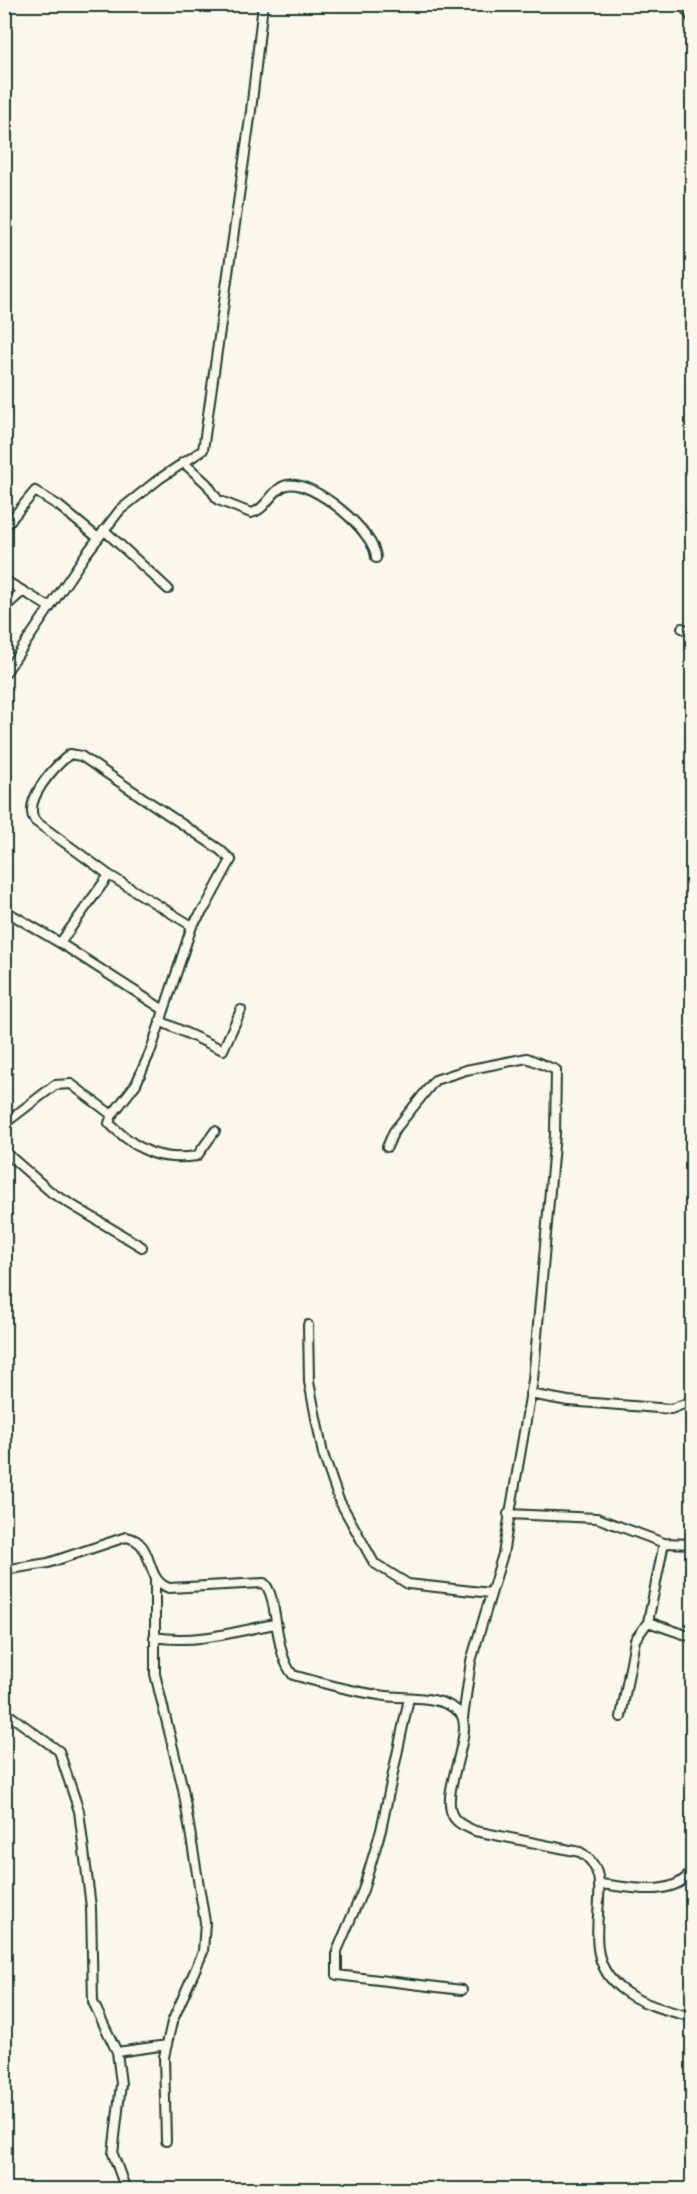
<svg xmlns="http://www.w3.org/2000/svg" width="697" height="2194" viewBox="0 0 697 2194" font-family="'Comic Neue',sans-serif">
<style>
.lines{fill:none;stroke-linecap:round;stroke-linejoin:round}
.minor-casing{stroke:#1f3d34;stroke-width:12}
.minor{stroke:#fbf7ec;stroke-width:8}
</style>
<rect width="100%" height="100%" fill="#fbf7ec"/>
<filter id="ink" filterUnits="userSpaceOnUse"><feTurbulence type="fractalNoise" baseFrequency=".0167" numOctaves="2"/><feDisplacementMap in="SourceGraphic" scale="12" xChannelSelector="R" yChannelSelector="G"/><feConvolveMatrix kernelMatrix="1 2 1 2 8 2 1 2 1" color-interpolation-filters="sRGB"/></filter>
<g filter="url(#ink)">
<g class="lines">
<!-- minor casing -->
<g class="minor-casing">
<path id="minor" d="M 682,4 L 692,18
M 183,462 L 207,484 L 218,500 L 251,513 C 266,511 272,488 287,485 C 312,479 376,532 376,558
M 4,528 L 35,491 L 59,506 L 98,538
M 104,530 L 168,589
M 4,580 L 23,591
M 4,608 L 23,591 L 49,607
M 682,628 L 692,632
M 4,675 L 86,554 L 120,510 L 159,479 L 203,450 L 251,111 L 263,4
M 4,910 L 60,943 L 109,875
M 60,943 L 164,1010
M 160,1021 L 223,1050 L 241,1010
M 112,1115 L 136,1084 L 151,1050 L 192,926 L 206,906 L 231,860 L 219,849 L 81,756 L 70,754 C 54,767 22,801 35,821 L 109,875 L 192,926
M 4,1124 L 55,1085 L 71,1084 L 112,1115 L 109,1123 L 113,1127 C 140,1152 161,1161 197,1156 L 215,1131
M 387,1147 L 394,1131 L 435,1080 L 466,1070 L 527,1058 L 556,1070 L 555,1134 L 533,1380 L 503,1554 L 471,1661 L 463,1718
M 4,1151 L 52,1193 L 142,1247
M 308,1325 L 309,1382 L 323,1454 L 339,1500 L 374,1563 L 408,1584 L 491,1593
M 530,1394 L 568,1401 L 671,1409 L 692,1401
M 508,1514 L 597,1518 L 664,1543 L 692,1544
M 4,1570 L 48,1563 L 126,1537 C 156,1542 143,1579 169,1588 L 264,1583 C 279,1597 273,1652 293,1675 C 321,1683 350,1691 379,1695 C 404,1700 438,1693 459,1712 C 477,1730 439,1792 453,1816 C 457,1824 467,1827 475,1831 L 580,1852 C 627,1879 566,1949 624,1991 C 643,2005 669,2011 692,2017
M 155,1578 L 155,1674 L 183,1789 L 205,1922 L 203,1952 L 172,2022 L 164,2057 L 166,2141
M 648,1622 L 692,1637
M 154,1637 C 195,1644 235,1632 274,1624
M 409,1698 L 381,1830 L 363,1890 L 337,1951 L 337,1975 L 462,1990
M 4,1711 L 59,1751 L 79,1811 L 91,1907 L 93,2002 L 117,2052 L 121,2084 L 113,2154 L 126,2190
M 621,1717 L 635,1640 L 648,1622 L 664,1543
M 600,1884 C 630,1887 672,1899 692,1871
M 117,2052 L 167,2045"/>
</g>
<!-- minor -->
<use href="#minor" class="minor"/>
</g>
</g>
<!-- margin -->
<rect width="697" height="2194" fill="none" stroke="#fbf7ec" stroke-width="24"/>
<rect x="12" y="12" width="673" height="2170" fill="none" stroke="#1f3d34" stroke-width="2" filter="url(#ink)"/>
</svg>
